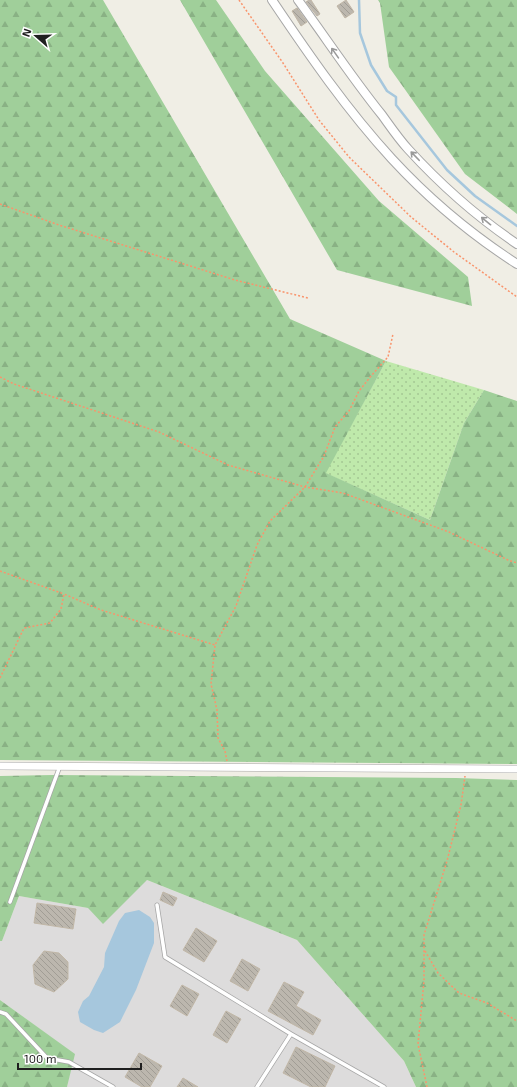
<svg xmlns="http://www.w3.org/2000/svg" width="517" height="1087" viewBox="0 0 517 1087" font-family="'Exo 2',sans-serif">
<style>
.residential{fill:#dddcdc}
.grass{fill:url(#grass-dots)}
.forest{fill:url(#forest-firs)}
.water{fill:#a6c7dd}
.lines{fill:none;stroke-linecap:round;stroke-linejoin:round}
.stream{stroke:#a6c7dd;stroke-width:2.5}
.building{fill:url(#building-back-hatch);stroke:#c1b7a7}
.service-casing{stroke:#a6a6a6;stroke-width:5}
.minor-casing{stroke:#a6a6a6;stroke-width:8}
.tertiary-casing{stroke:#a6a6a6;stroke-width:10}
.path{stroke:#f9946c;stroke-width:1.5;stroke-dasharray:2 2;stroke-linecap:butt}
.service{stroke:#fff;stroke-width:3.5}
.minor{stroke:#fff;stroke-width:7}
.tertiary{stroke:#fff;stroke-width:8}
.oneway{stroke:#9a9a9a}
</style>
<defs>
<pattern id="grass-dots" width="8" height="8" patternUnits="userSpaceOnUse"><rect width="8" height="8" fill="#bfe9ab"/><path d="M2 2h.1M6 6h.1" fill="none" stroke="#a4c793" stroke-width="1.8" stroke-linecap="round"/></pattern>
<pattern id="forest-firs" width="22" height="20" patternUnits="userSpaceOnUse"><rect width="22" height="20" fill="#a0cf9a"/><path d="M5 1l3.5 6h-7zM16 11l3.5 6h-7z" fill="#89b184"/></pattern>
<pattern id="building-back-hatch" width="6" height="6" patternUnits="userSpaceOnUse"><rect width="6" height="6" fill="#bcb7ae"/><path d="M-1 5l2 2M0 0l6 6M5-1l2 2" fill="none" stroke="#a19d95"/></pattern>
</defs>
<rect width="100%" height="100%" fill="#f0eee5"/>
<!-- residential -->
<path class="residential" d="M 147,880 L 297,940 L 404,1061 L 416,1087 L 67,1087 L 74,1054 L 0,1000 L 0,941 L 2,941 L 19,896 L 88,908 Z"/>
<!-- grass -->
<path class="grass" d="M 386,361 L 484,390 L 464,423 L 430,520 L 325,473 Z"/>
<!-- forest -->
<path class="forest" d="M 0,0 L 103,0 L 290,319 L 386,361 L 326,473 L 430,520 L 464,423 L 484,390 L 517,401 L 517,764 L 0,760 Z
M 180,0 L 216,0 L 265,71 L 379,201 L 468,277 L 472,306 L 337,270 Z
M 378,0 L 517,0 L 517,214 L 465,174 L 389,67 L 380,3 Z
M 53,775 L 456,778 L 517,780 L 517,1087 L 416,1087 L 404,1061 L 297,940 L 147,880 L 103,924 L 88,908 L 19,896 L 2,941 L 0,941 L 0,776 Z
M 0,1000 L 75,1054 L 67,1087 L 0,1087 Z"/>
<!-- water -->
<path class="water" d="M 139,910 L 150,917 L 154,923 L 154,943 L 136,990 L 120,1022 L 103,1033 L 94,1030 L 80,1022 L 78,1012 L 83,1001 L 89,996 L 104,967 L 105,953 L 119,921 L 125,913 Z"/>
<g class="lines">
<!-- stream -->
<path class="stream" d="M 359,0 L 360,33 L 371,65 L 387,91 L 396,97 L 396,105 L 447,170 L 475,196 L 517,226"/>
</g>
<!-- building -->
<path class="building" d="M 309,0 L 311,0 L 320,14 L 317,16 L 306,2 Z
M 346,0 L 354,12 L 345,18 L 337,6 Z
M 297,8 L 307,22 L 301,26 L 292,11 Z
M 163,892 L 177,898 L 173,906 L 160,900 Z
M 37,903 L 76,909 L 73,929 L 34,923 Z
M 196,928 L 217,941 L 204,962 L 183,950 Z
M 44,951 L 59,953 L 68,962 L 68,979 L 54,992 L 35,984 L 33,965 Z
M 242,959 L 260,969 L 248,991 L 230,981 Z
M 284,982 L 304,992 L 296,1006 L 321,1020 L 313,1035 L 268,1011 Z
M 182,985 L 199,994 L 187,1016 L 170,1006 Z
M 226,1011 L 241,1019 L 227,1043 L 213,1035 Z
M 296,1047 L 335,1066 L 325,1087 L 311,1087 L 283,1073 Z
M 139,1053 L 162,1066 L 150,1087 L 142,1087 L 125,1077 Z
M 183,1078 L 198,1087 L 177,1087 Z"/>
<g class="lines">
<!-- service casing -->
<g class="service-casing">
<path id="service" d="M 10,902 L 60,766
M 157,905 L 165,957 L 291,1034 L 384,1087
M 0,1012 L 6,1014 L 47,1058 L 69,1062 L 113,1087
M 257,1087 L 291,1034"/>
</g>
<!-- minor casing -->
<g class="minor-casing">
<path id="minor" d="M 0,766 L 517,769"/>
</g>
<!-- tertiary casing -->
<g class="tertiary-casing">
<path id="tertiary" d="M 272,0 C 309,55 347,110 392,159 C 429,199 472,235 517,264
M 298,0 C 326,38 352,78 382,115 C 390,126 398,138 408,149 C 440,184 477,217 517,244"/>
</g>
<!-- path -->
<path class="path" d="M 239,0 L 283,63 L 319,120 L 349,157 L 411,217 L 454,252 L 517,297
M 0,204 L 59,225 L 235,280 L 308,298
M 0,377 L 14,384 L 159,432 L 228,465 L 305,487 L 343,493 L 449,532 L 508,560 L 517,563
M 0,571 L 64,594
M 0,678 L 24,628 L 50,623 L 61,609 L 64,594 L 101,610 L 215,645
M 227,761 L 225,751 L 218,738 L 217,710 L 211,684 L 215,645 L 236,606 L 257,545 L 270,521 L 305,487 L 324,456 L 335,427 L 349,411 L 359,391 L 371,376 L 388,357 L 393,334
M 425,951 L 438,973 L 459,993 L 487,1003 L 517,1021
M 427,1087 L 418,1044 L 424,981 L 424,935 L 447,861 L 461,805 L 465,776"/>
<!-- service -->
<use href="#service" class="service"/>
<!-- minor -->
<use href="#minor" class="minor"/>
<!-- tertiary -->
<use href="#tertiary" class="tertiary"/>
</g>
<!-- one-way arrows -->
<defs><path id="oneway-shaft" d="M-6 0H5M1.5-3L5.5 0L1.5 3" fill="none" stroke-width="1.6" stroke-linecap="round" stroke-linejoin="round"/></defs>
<g class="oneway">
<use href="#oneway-shaft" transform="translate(335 53) rotate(-125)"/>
<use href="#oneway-shaft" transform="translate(415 156) rotate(-134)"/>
<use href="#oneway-shaft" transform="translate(486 221) rotate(-141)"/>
</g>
<!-- north arrow -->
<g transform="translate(36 36) rotate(290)" stroke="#ffffff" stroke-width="3" paint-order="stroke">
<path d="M0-3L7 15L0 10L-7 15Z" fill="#1f1f1f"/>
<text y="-6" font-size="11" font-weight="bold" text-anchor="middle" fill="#1f1f1f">N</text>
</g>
<!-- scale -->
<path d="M18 1063v6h123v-6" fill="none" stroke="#1f1f1f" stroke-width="2"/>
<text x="24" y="1063" font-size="12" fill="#1f1f1f" stroke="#ffffff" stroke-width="3" paint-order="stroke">100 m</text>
</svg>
